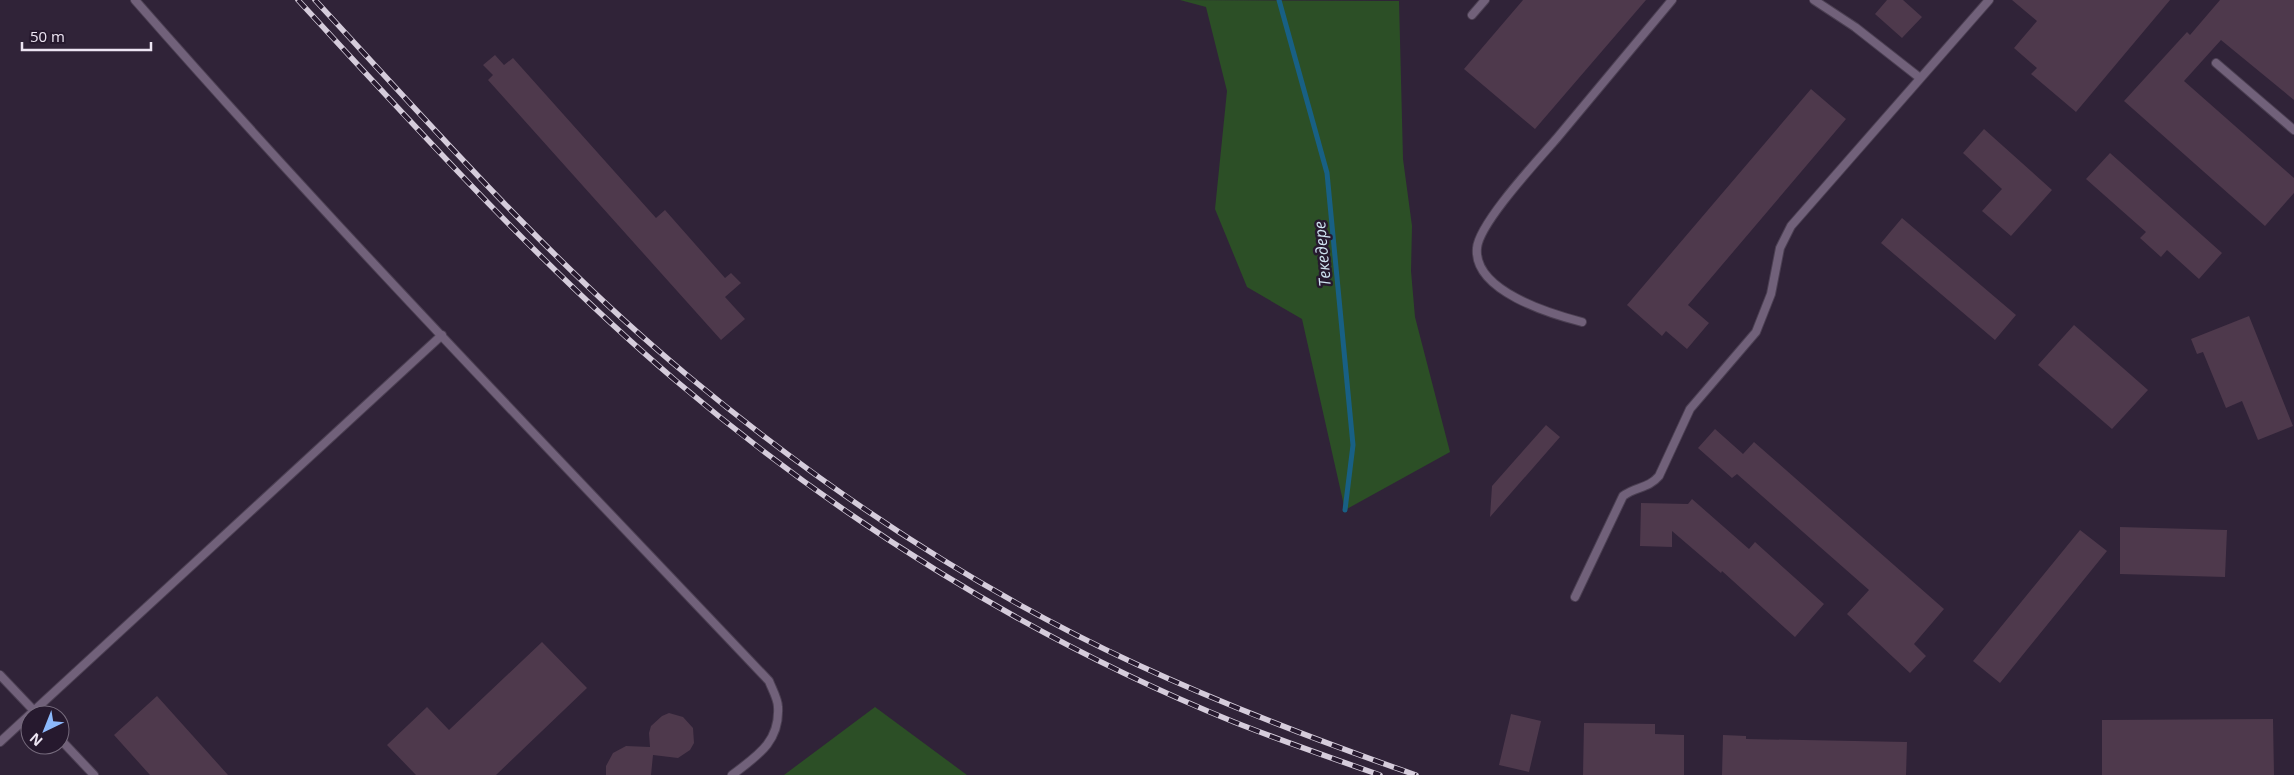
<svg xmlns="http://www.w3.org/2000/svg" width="2294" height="775" viewBox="0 0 2294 775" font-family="'Open Sans',sans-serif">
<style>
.green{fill:#2c4f26}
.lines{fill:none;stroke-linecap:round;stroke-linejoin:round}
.stream{stroke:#186084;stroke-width:5}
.building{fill:#4e394c}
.lane-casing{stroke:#4b3f52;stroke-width:10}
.lane{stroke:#71617a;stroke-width:8}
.rail-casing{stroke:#d5ccdb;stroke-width:5.5}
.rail{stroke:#26192e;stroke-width:4;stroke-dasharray:11;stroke-linecap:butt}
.labels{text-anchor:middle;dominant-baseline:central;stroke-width:5;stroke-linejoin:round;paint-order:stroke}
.water-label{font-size:16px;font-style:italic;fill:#cee3f0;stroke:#26192e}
</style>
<rect width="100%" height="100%" fill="#302338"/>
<!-- green -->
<path class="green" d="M 1180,0 L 1399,1 L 1403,159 L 1412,226 L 1411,271 L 1415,317 L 1450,452 L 1345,510 L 1302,319 L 1247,287 L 1215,209 L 1227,91 L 1206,7 Z
M 875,707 L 967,775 L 784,775 Z"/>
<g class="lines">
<!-- stream -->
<path class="stream" d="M 1279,0 L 1327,173 L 1353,445 L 1345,510"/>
</g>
<!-- building -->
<path class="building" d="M 1523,0 L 1646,0 L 1535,129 L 1464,69 Z
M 1887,0 L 1903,0 L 1922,17 L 1902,38 L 1875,14 Z
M 2012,0 L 2170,0 L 2076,112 L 2031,74 L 2037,68 L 2014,48 L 2037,21 Z
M 2220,0 L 2294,0 L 2294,100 L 2221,40 L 2184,81 L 2294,178 L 2294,193 L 2265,226 L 2124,101 L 2187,32 L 2190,35 Z
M 495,55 L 504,65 L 513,58 L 656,218 L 665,210 L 725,278 L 731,273 L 741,283 L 725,297 L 745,319 L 721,340 L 488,80 L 493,75 L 483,65 Z
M 1811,89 L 1846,119 L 1688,305 L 1709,323 L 1687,349 L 1666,331 L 1662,336 L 1627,305 Z
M 1984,129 L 2052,190 L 2011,236 L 1982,211 L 2002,189 L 1963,153 Z
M 2110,153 L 2222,253 L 2199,279 L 2167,250 L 2161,257 L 2140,238 L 2146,232 L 2086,179 Z
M 1902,218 L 2016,315 L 1995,340 L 1881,243 Z
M 2249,316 L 2293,426 L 2258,440 L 2242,401 L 2226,408 L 2203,352 L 2197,354 L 2191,339 Z
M 2074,325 L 2148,390 L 2112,429 L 2038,365 Z
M 1546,425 L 1560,437 L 1490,517 L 1492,486 Z
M 1715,429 L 1743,454 L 1754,442 L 1944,609 L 1914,644 L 1926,656 L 1910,673 L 1847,614 L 1869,590 L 1737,474 L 1732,478 L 1698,448 Z
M 1692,499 L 1749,549 L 1755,542 L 1824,604 L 1795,637 L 1722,571 L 1721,573 L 1672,531 L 1672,547 L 1640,546 L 1641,503 L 1688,504 Z
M 2120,527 L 2227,530 L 2225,577 L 2120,574 Z
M 2080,530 L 2107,551 L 2000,683 L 1973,661 Z
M 542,642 L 587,688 L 496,775 L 416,775 L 387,745 L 427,707 L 449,730 Z
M 157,696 L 228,775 L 150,775 L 114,735 Z
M 669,713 L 683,717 L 693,728 L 694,743 L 690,750 L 678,758 L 653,755 L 651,775 L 606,775 L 606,766 L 613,753 L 626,746 L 650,747 L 649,733 L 651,726 L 662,716 Z
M 1511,714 L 1541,721 L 1529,772 L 1499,765 Z
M 2273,719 L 2274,775 L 2102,775 L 2102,720 Z
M 1584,723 L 1655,724 L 1655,734 L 1684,735 L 1684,775 L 1583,775 Z
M 1723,735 L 1746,736 L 1746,739 L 1907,742 L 1906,775 L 1722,775 Z"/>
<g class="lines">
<!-- lane casing -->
<g class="lane-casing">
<path id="lane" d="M 135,0 C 339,233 556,456 769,681 C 772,689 778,699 778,707 C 780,742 757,756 732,775
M 1814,0 L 1855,27 L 1920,78
M 1472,15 L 1485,0
M 2216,63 L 2294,130
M 1582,322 C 1551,314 1473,291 1477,248 C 1479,223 1539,159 1557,138 C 1595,92 1634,46 1672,0
M 1575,597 L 1623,496 C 1636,486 1648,489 1659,476 L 1690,409 L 1756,332 L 1771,294 L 1780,248 L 1791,226 L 1989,0
M 0,675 L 38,715
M 60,739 L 94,775
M 0,742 L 442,335"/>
</g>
<!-- lane -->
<use href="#lane" class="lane"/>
<!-- rail casing -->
<g class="rail-casing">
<path id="rail" d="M 298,0 C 419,131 539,264 675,380 C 841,521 1032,640 1234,722 C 1282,741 1331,758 1380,775
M 315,0 C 434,129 551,262 687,375 C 823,488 974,589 1136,664 C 1227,706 1321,742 1416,775"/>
</g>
<!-- rail -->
<use href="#rail" class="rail"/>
</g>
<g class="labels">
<!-- water labels -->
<g class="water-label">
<text transform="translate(1322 254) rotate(-95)">Текедере</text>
</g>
</g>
<!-- north arrow -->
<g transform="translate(45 730) rotate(223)"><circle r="24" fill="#26192e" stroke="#766b7d"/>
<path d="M0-4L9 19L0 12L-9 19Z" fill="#8cb9fc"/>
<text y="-8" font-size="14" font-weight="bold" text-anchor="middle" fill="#ede5f3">N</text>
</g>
<!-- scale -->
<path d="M22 42v8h129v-8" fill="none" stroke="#ede5f3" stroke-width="2.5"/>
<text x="30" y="42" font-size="15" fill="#ede5f3" stroke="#26192e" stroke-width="4" paint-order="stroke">50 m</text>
</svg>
